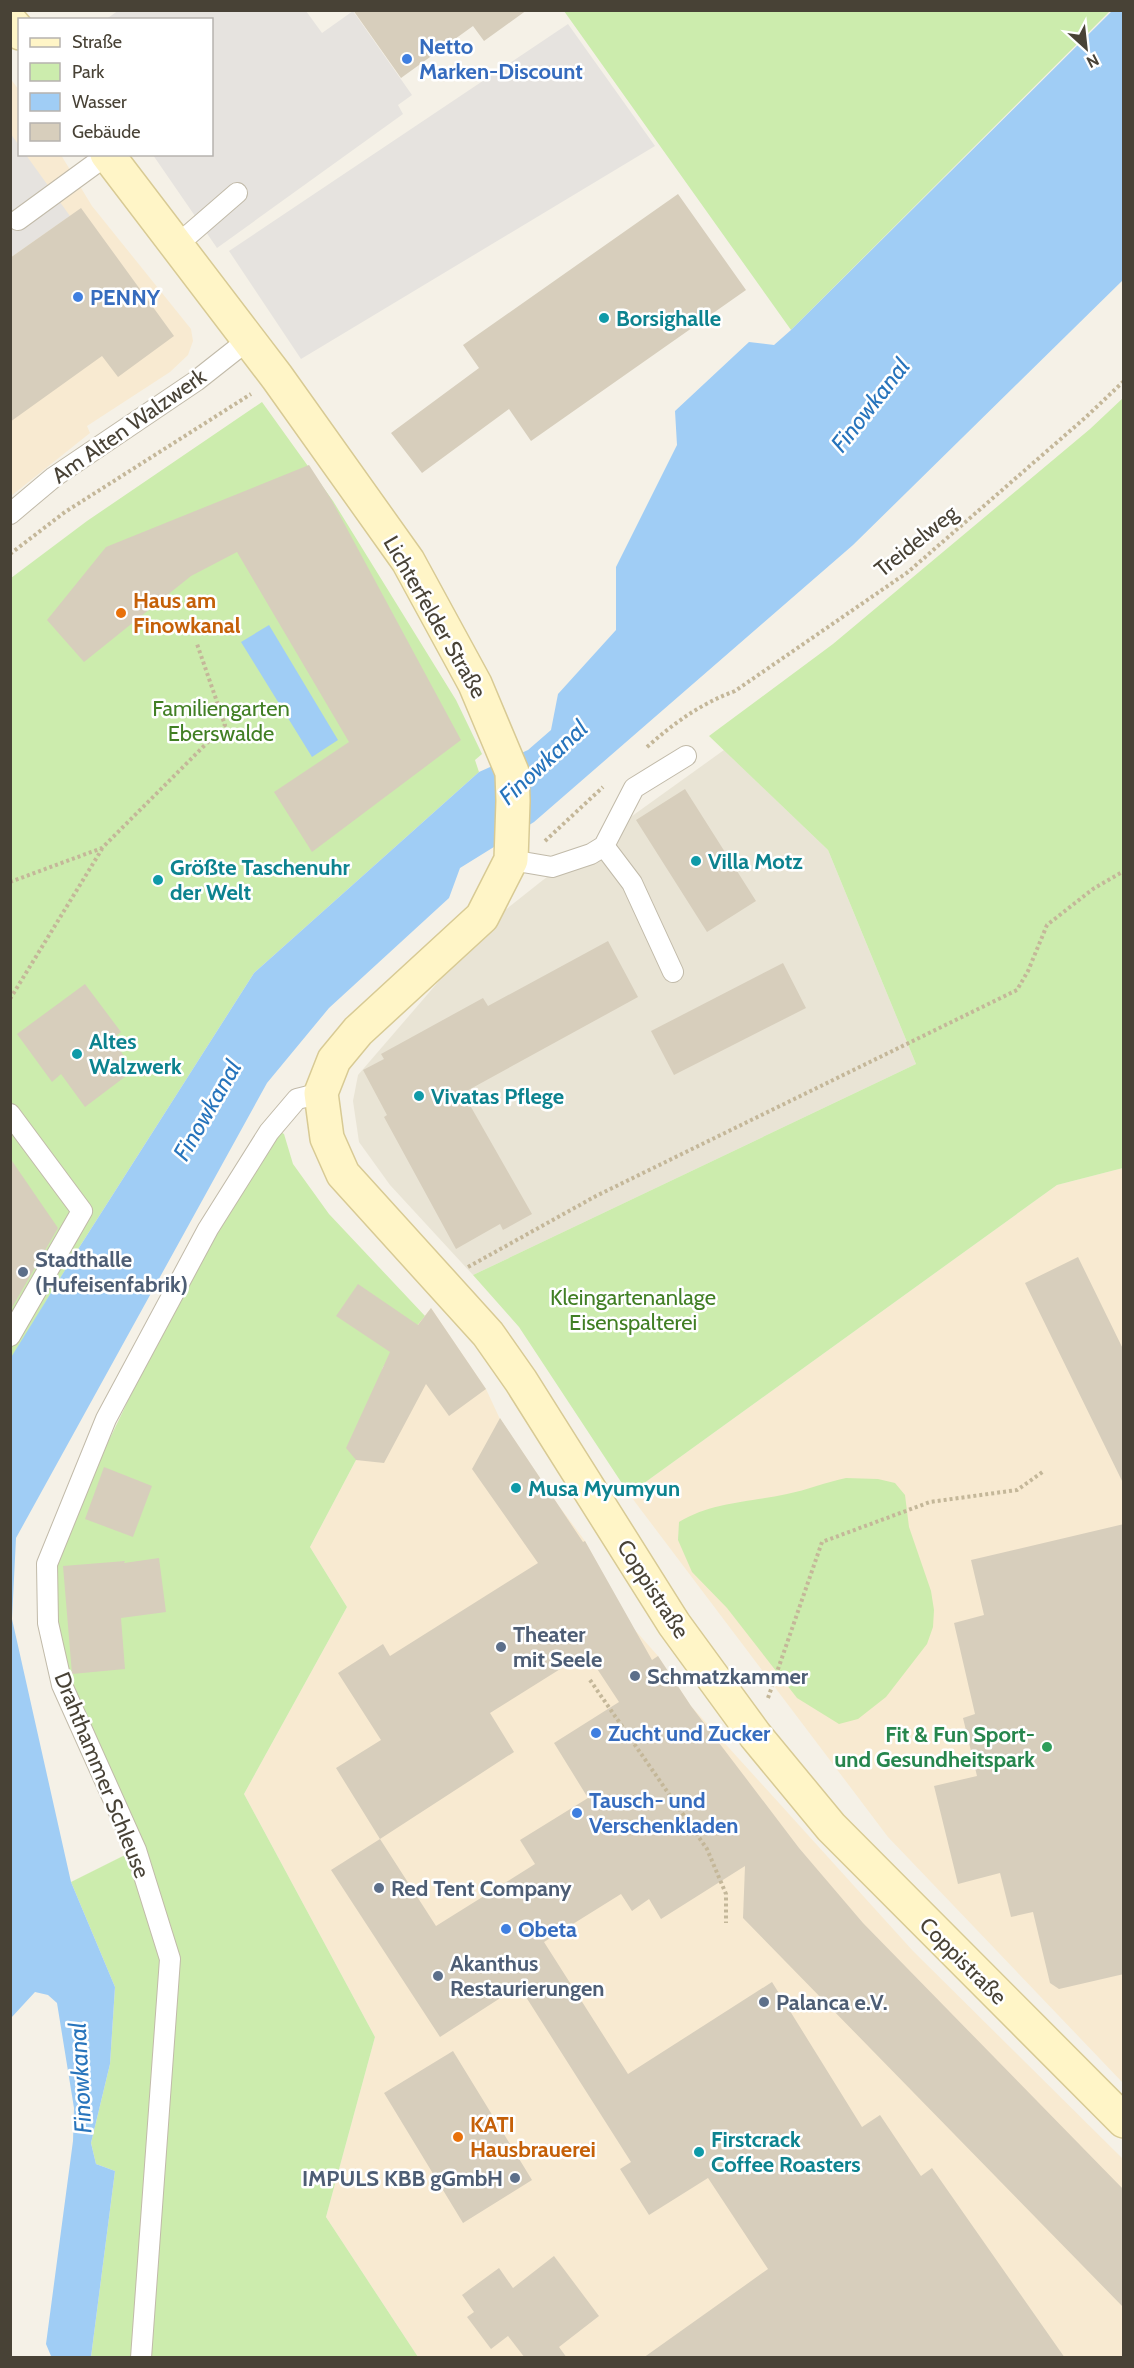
<svg xmlns="http://www.w3.org/2000/svg" width="1134" height="2368" viewBox="0 0 1134 2368" font-family="Cabin,sans-serif">
<style>
.residential{fill:#e9e4d5}
.commercial{fill:#f8ead1}
.green{fill:#ccecad}
.parking{fill:#e6e3df}
.water{fill:#a0cdf5}
.building{fill:#d7cebc;fill-rule:evenodd}
.lines{fill:none;stroke-linecap:round;stroke-linejoin:round}
.lane-casing{stroke:#c1baa9;stroke-width:22}
.secondary-casing{stroke:#d8ca94;stroke-width:36}
.path{stroke:#c4b799;stroke-width:4;stroke-dasharray:3 3;stroke-linecap:butt}
.lane{stroke:#fff;stroke-width:20}
.secondary{stroke:#fff5c7;stroke-width:33}
.shop-dot{fill:#3f7fe0;stroke:#fff;stroke-width:2}
.culture-dot{fill:#0f9aa8;stroke:#fff;stroke-width:2}
.food-dot{fill:#e8710a;stroke:#fff;stroke-width:2}
.service-dot{fill:#5c6f8a;stroke:#fff;stroke-width:2}
.leisure-dot{fill:#2e9e5b;stroke:#fff;stroke-width:2}
.labels{text-anchor:middle;dominant-baseline:central;stroke-width:5;stroke-linejoin:round;paint-order:stroke}
.shop-label{font-size:22px;font-weight:bold;fill:#366cbe;stroke:#fff;text-anchor:start}
.culture-label{font-size:22px;font-weight:bold;fill:#0d838f;stroke:#fff;text-anchor:start}
.street-label{font-size:22px;fill:#484236;stroke:#fff}
.food-label{font-size:22px;font-weight:bold;fill:#c56008;stroke:#fff;text-anchor:start}
.park-label{font-size:22px;fill:#417f24;stroke:#fff}
.service-label{font-size:22px;font-weight:bold;fill:#4e5e75;stroke:#fff;text-anchor:start}
.leisure-label{font-size:22px;font-weight:bold;fill:#27864d;stroke:#fff;text-anchor:end}
.water-label{font-size:24px;font-style:italic;fill:#2774bc;stroke:#fff}
</style>
<rect width="100%" height="100%" fill="#f5f1e7"/>
<!-- residential -->
<path class="residential" d="M 724,750 L 828,850 L 916,1064 L 473,1275 L 390,1185 L 359,1142 L 353,1101 L 358,1075 L 489,923 L 543,880 Z"/>
<!-- commercial -->
<path class="commercial" d="M 10,78 L 19,90 L 20,154 L 61,155 L 92,206 L 191,329 L 193,341 L 188,355 L 170,372 L 87,426 L 90,433 L 11,496 Z
M 1123,1168 L 1123,2083 L 888,1837 L 629,1494 L 1057,1185 Z
M 431,1308 L 486,1389 L 499,1417 L 559,1506 L 585,1541 L 634,1629 L 658,1656 L 691,1706 L 913,1951 L 1123,2159 L 1123,2357 L 418,2357 L 326,2217 L 375,2037 L 244,1794 L 347,1607 L 310,1547 L 356,1460 L 383,1367 Z"/>
<!-- green -->
<path class="green" d="M 564,11 L 1110,11 L 791,330 Z
M 1123,398 L 1123,1168 L 1057,1185 L 629,1494 L 519,1327 L 473,1275 L 916,1064 L 828,850 L 709,736 L 833,644 L 1090,429 Z
M 262,402 L 333,501 L 456,700 L 482,754 L 475,760 L 479,772 L 254,973 L 75,1254 L 11,1359 L 11,578 L 87,521 Z
M 276,1129 L 284,1134 L 293,1164 L 329,1214 L 425,1316 L 383,1367 L 356,1460 L 310,1547 L 347,1607 L 244,1794 L 375,2037 L 326,2217 L 418,2357 L 91,2357 L 115,2171 L 96,2164 L 91,2143 L 110,2064 L 115,1987 L 71,1882 L 145,1845 L 65,1706 L 40,1570 L 112,1434 L 192,1268 Z
M 846,1478 L 878,1479 L 895,1483 L 905,1495 L 909,1527 L 931,1591 L 934,1610 L 933,1627 L 927,1644 L 886,1697 L 858,1719 L 839,1724 L 797,1698 L 727,1608 L 692,1572 L 678,1540 L 679,1522 C 711,1502 750,1502 787,1494 C 807,1490 826,1482 846,1478 Z"/>
<!-- parking -->
<path class="parking" d="M 119,10 L 306,11 L 322,33 L 353,11 L 412,95 L 398,105 L 403,114 L 217,248 L 153,155 L 212,154 L 212,20 L 105,20 Z
M 568,24 L 655,146 L 301,359 L 229,251 Z
M 10,133 L 19,145 L 20,154 L 26,155 L 70,216 L 10,258 Z"/>
<!-- water -->
<path class="water" d="M 1112,11 L 1123,11 L 1123,280 L 853,545 L 534,822 L 460,868 L 449,898 L 329,1008 L 267,1083 L 16,1538 L 12,1619 L 71,1882 L 115,1987 L 110,2064 L 91,2143 L 96,2164 L 115,2171 L 91,2357 L 51,2356 L 46,2344 L 73,2141 L 74,2108 L 57,2003 L 48,1995 L 35,1992 L 11,2018 L 10,1359 L 75,1254 L 254,973 L 479,772 L 528,750 L 551,730 L 558,694 L 616,630 L 616,567 L 677,445 L 675,411 L 749,342 L 774,345 L 791,330 Z
M 269,625 L 338,740 L 312,757 L 241,642 Z"/>
<!-- building -->
<path class="building" d="M 353,10 L 527,10 L 484,41 L 473,26 L 401,78 Z
M 678,194 L 746,290 L 531,441 L 509,409 L 422,473 L 391,433 L 479,368 L 463,345 Z
M 81,208 L 174,336 L 118,377 L 102,356 L 10,422 L 10,258 Z
M 309,465 L 331,499 L 461,740 L 312,852 L 274,792 L 349,742 L 237,552 L 191,576 L 84,662 L 47,620 L 106,547 Z
M 685,789 L 756,901 L 707,932 L 636,820 Z
M 608,941 L 638,997 L 463,1093 L 532,1214 L 503,1230 L 500,1224 L 456,1249 L 384,1117 L 387,1115 L 363,1070 L 384,1059 L 381,1054 L 483,998 L 488,1006 Z
M 783,963 L 806,1008 L 674,1075 L 651,1031 Z
M 85,984 L 121,1032 L 112,1039 L 134,1070 L 85,1107 L 61,1074 L 52,1082 L 17,1034 Z
M 10,1158 L 58,1228 L 10,1311 Z
M 1078,1257 L 1124,1351 L 1124,1485 L 1025,1283 Z
M 358,1284 L 418,1325 L 431,1308 L 486,1389 L 449,1416 L 426,1384 L 384,1463 L 356,1460 L 346,1448 L 390,1352 L 336,1316 Z
M 500,1418 L 583,1542 L 585,1541 L 652,1660 L 658,1656 L 691,1706 L 799,1848 L 863,1923 L 1124,2190 L 1124,2308 L 743,1918 L 745,1866 L 661,1919 L 649,1899 L 632,1911 L 621,1894 L 544,1942 L 628,2074 L 772,1982 L 862,2127 L 880,2115 L 921,2176 L 932,2168 L 1065,2358 L 643,2358 L 768,2269 L 708,2178 L 649,2215 L 620,2169 L 631,2162 L 519,1986 L 440,2037 L 331,1870 L 380,1839 L 336,1768 L 381,1740 L 338,1673 L 383,1644 L 390,1656 L 538,1563 L 472,1469 ZM 588,1655 L 619,1702 L 554,1743 L 588,1798 L 520,1840 L 535,1864 L 436,1926 L 380,1839 L 514,1752 L 490,1713 L 581,1656 L 582,1658 Z
M 104,1467 L 152,1486 L 133,1537 L 85,1519 Z
M 1124,1524 L 1124,1974 L 1059,1989 L 1050,1983 L 1033,1912 L 1011,1917 L 1000,1873 L 958,1884 L 934,1786 L 977,1776 L 963,1718 L 975,1714 L 954,1623 L 984,1615 L 971,1560 Z
M 159,1558 L 166,1612 L 121,1618 L 125,1669 L 72,1674 L 63,1566 L 125,1561 L 124,1563 Z
M 453,2051 L 532,2180 L 463,2223 L 384,2093 Z
M 554,2256 L 599,2316 L 559,2347 L 567,2358 L 525,2358 L 508,2336 L 491,2349 L 467,2317 L 474,2312 L 462,2295 L 499,2268 L 513,2288 Z"/>
<g class="lines">
<!-- lane casing -->
<g class="lane-casing">
<path id="lane" d="M 18,220 L 107,155
M 177,245 L 237,193
M 10,514 L 54,477 L 196,381 L 248,340
M 604,846 L 632,883 L 673,972
M 511,860 L 552,867 L 591,854 L 604,846 L 634,788 L 686,756
M 10,1114 L 82,1211 L 10,1336
M 141,2358 L 170,1959 L 136,1850 L 62,1685 L 48,1623 L 47,1564 L 106,1419 L 208,1229 L 269,1132 L 297,1099 L 321,1093"/>
</g>
<!-- secondary casing -->
<g class="secondary-casing">
<path id="secondary" d="M 10,21 L 20,33
M 107,154 L 277,377 L 408,561 L 475,684 L 512,772 L 513,801 L 511,860 L 482,917 L 358,1031 L 334,1060 L 321,1093 L 327,1138 L 343,1174 L 488,1334 L 521,1381 L 674,1624 L 755,1735 L 831,1827 L 1124,2121"/>
</g>
<!-- path -->
<path class="path" d="M 10,554 L 65,512 L 251,394
M 647,747 C 674,723 700,704 735,691 L 908,572 L 1086,417 L 1124,381
M 545,841 L 603,787
M 10,882 L 102,848 L 225,725 L 197,644
M 10,999 L 102,849
M 468,1267 L 596,1196 L 1017,990 L 1028,971 L 1047,925 L 1093,889 L 1124,871
M 590,1680 L 707,1849 L 726,1894 L 726,1923
M 768,1698 L 822,1542 L 930,1502 L 1017,1490 L 1044,1471"/>
<!-- lane -->
<use href="#lane" class="lane"/>
<!-- secondary -->
<use href="#secondary" class="secondary"/>
</g>
<!-- markers -->
<g class="shop-dot">
<circle cx="407" cy="59" r="6"/>
<circle cx="78" cy="297" r="6"/>
<circle cx="596" cy="1733" r="6"/>
<circle cx="577" cy="1813" r="6"/>
<circle cx="506" cy="1929" r="6"/>
</g>
<g class="culture-dot">
<circle cx="604" cy="318" r="6"/>
<circle cx="696" cy="861" r="6"/>
<circle cx="158" cy="880" r="6"/>
<circle cx="77" cy="1054" r="6"/>
<circle cx="419" cy="1096" r="6"/>
<circle cx="516" cy="1488" r="6"/>
<circle cx="699" cy="2152" r="6"/>
</g>
<g class="food-dot">
<circle cx="121" cy="613" r="6"/>
<circle cx="458" cy="2137" r="6"/>
</g>
<g class="service-dot">
<circle cx="23" cy="1272" r="6"/>
<circle cx="501" cy="1647" r="6"/>
<circle cx="635" cy="1676" r="6"/>
<circle cx="379" cy="1888" r="6"/>
<circle cx="438" cy="1976" r="6"/>
<circle cx="764" cy="2002" r="6"/>
<circle cx="515" cy="2178" r="6"/>
</g>
<circle class="leisure-dot" cx="1047" cy="1747" r="6"/>
<g class="labels">
<!-- shop labels -->
<g class="shop-label">
<text x="419" y="46">Netto<tspan x="419" dy="25">Marken-Discount</tspan></text>
<text x="90" y="297">PENNY</text>
<text x="608" y="1733">Zucht und Zucker</text>
<text x="589" y="1800">Tausch- und<tspan x="589" dy="25">Verschenkladen</tspan></text>
<text x="518" y="1929">Obeta</text>
</g>
<!-- culture labels -->
<g class="culture-label">
<text x="616" y="318">Borsighalle</text>
<text x="708" y="861">Villa Motz</text>
<text x="170" y="867">Größte Taschenuhr<tspan x="170" dy="25">der Welt</tspan></text>
<text x="89" y="1041">Altes<tspan x="89" dy="25">Walzwerk</tspan></text>
<text x="431" y="1096">Vivatas Pflege</text>
<text x="528" y="1488">Musa Myumyun</text>
<text x="711" y="2139">Firstcrack<tspan x="711" dy="25">Coffee Roasters</tspan></text>
</g>
<!-- street labels -->
<g class="street-label">
<text transform="translate(129 426) rotate(-35)">Am Alten Walzwerk</text>
<text transform="translate(916 541) rotate(-39)">Treidelweg</text>
<text transform="translate(435 617) rotate(60)">Lichterfelder Straße</text>
<text transform="translate(653 1589) rotate(57)">Coppistraße</text>
<text transform="translate(102 1775) rotate(68)">Drahthammer Schleuse</text>
<text transform="translate(963 1961) rotate(45)">Coppistraße</text>
</g>
<!-- food labels -->
<g class="food-label">
<text x="133" y="600">Haus am<tspan x="133" dy="25">Finowkanal</tspan></text>
<text x="470" y="2124">KATI<tspan x="470" dy="25">Hausbrauerei</tspan></text>
</g>
<!-- park labels -->
<g class="park-label">
<text x="221" y="708">Familiengarten<tspan x="221" dy="25">Eberswalde</tspan></text>
<text x="633" y="1297">Kleingartenanlage<tspan x="633" dy="25">Eisenspalterei</tspan></text>
</g>
<!-- service labels -->
<g class="service-label">
<text x="35" y="1259">Stadthalle<tspan x="35" dy="25">(Hufeisenfabrik)</tspan></text>
<text x="513" y="1634">Theater<tspan x="513" dy="25">mit Seele</tspan></text>
<text x="647" y="1676">Schmatzkammer</text>
<text x="391" y="1888">Red Tent Company</text>
<text x="450" y="1963">Akanthus<tspan x="450" dy="25">Restaurierungen</tspan></text>
<text x="776" y="2002">Palanca e.V.</text>
<text x="503" y="2178" text-anchor="end">IMPULS KBB gGmbH</text>
</g>
<!-- leisure labels -->
<g class="leisure-label">
<text x="1035" y="1734">Fit &amp; Fun Sport-<tspan x="1035" dy="25">und Gesundheitspark</tspan></text>
</g>
<!-- water labels -->
<g class="water-label">
<text transform="translate(870 405) rotate(-52)">Finowkanal</text>
<text transform="translate(543 762) rotate(-43)">Finowkanal</text>
<text transform="translate(207 1110) rotate(-60)">Finowkanal</text>
<text transform="translate(80 2078) rotate(-93)">Finowkanal</text>
</g>
</g>
<!-- border -->
<rect width="1134" height="2368" fill="none" stroke="#484236" stroke-width="24"/>
<!-- legend -->
<rect x="18" y="18" width="195" height="138" fill="#ffffff" stroke="#b6b3af" stroke-width="1.5"/>
<rect x="30" y="38" width="30" height="9" fill="#fff5c7" stroke="#b6b3af" stroke-width="1.5"/>
<text x="72" y="48" font-size="18" fill="#484236">Straße</text>
<rect x="30" y="63" width="30" height="18" fill="#ccecad" stroke="#b6b3af" stroke-width="1.5"/>
<text x="72" y="78" font-size="18" fill="#484236">Park</text>
<rect x="30" y="93" width="30" height="18" fill="#a0cdf5" stroke="#b6b3af" stroke-width="1.5"/>
<text x="72" y="108" font-size="18" fill="#484236">Wasser</text>
<rect x="30" y="123" width="30" height="18" fill="#d7cebc" stroke="#b6b3af" stroke-width="1.5"/>
<text x="72" y="138" font-size="18" fill="#484236">Gebäude</text>
<!-- north arrow -->
<g transform="translate(1086 48) rotate(153)" stroke="#ffffff" stroke-width="4.5" paint-order="stroke">
<path d="M0-4.5L10 22L0 15L-10 22Z" fill="#484236"/>
<text y="-9" font-size="16" font-weight="bold" text-anchor="middle" fill="#484236">N</text>
</g>
</svg>
